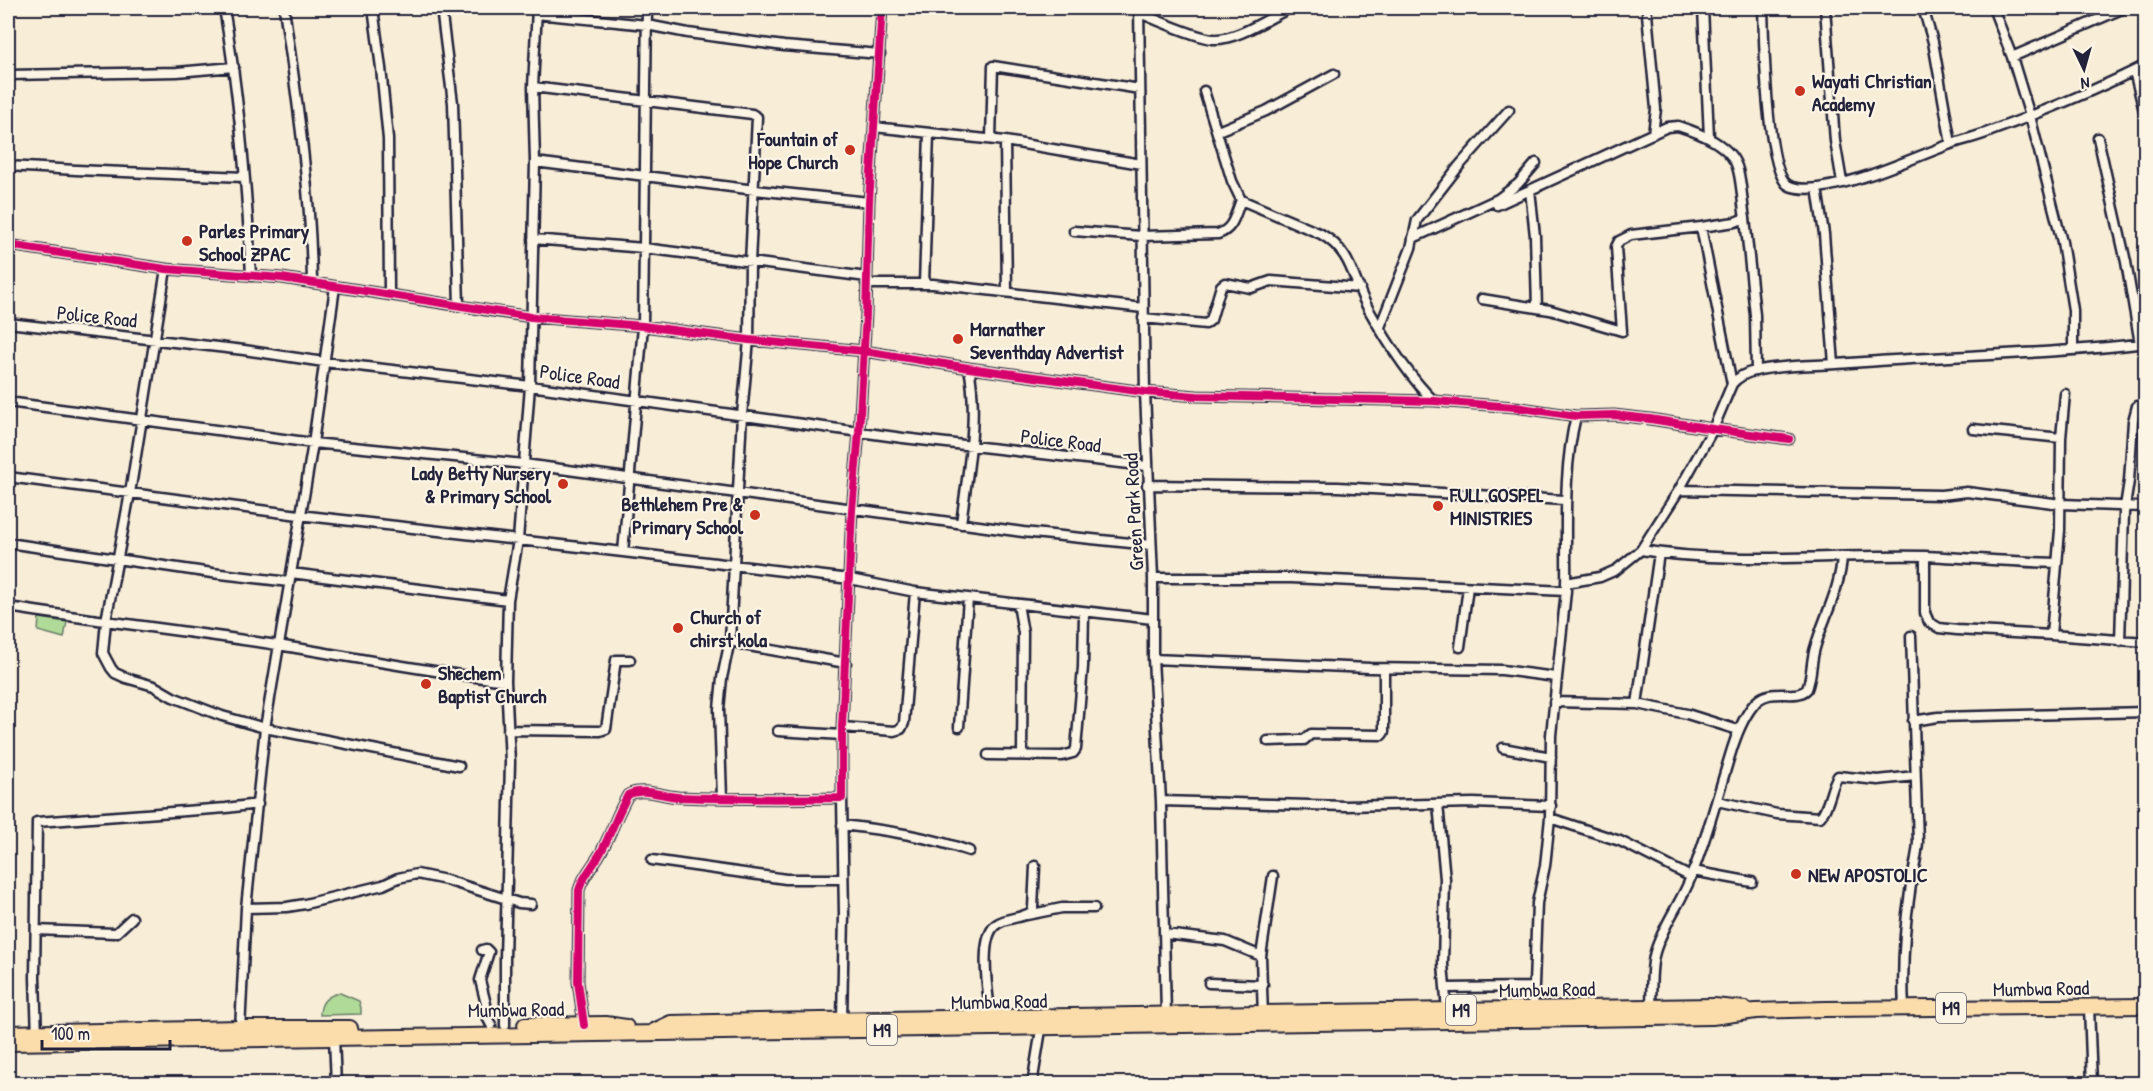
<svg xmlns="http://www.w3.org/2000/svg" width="2153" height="1091" viewBox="0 0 2153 1091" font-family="'Patrick Hand',sans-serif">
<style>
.green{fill:#b0da98;stroke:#697e6a;stroke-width:1.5}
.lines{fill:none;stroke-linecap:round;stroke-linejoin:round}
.street-casing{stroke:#22223b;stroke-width:13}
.primary-casing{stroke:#22223b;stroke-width:18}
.street{stroke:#fcf5e5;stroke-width:8}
.primary{stroke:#fbddab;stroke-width:14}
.cycleway-casing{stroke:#fcf5e5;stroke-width:11}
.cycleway{stroke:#d6006c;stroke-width:8}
.poi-dot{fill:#c8321e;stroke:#fcf5e5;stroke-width:2}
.labels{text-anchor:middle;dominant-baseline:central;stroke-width:4.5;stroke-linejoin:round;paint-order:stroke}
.shield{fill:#fcf5e5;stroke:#63616e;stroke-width:1.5}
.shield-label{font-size:18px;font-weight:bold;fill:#22223b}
.poi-label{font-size:20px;font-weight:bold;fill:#22223b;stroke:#fcf5e5;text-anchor:start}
.street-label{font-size:20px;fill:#22223b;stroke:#fcf5e5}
</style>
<rect width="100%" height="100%" fill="#f8edd6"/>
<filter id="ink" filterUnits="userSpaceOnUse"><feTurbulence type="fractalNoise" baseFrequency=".0167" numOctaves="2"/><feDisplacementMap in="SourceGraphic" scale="12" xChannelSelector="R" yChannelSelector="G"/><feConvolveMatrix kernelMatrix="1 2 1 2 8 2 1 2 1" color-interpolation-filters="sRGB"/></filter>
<g filter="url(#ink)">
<!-- green -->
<path class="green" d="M 39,618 L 67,622 L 64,638 L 38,631 Z
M 340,993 L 359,1001 L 361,1008 L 361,1014 L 320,1015 C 320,1002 328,995 340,993 Z"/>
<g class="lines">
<!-- street casing -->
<g class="street-casing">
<path id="street" d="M 224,8 C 239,96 247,186 251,276
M 284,8 C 297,99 311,190 312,283
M 373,8 L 381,68 L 388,139 L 389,294
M 441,8 L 453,103 L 459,305
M 1139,8 L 1145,392 L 1153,578 L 1153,659 L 1161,801 L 1166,1015
M 1703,8 L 1709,137
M 1763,8 C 1764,37 1766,171 1788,185 C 1796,190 1809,189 1819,188 C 1863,181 1906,161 1948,145 C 1962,140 1977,137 1991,131 C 2043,112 2096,90 2146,65
M 1825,8 L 1835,141 L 1842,182
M 1923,8 L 1933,42 L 1951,144
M 1993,8 L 2012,57 L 2030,116 L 2062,242 L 2073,310 L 2073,350
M 1139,13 C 1158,20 1194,37 1213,39 C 1236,41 1270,17 1290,8
M 536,14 L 647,25 L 688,33 L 784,46 L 880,54
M 1647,14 L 1656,109 L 1653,134
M 2012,57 L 2124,8
M 2134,71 L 2146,119
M 8,75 L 177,72 L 234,67
M 533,87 L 752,114 L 757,117 L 750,263 L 749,340 L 742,415 L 730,640 L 743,645 L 846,663
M 1204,91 L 1232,181 L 1241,200 L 1321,234 C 1354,253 1352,281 1369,310 C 1387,342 1408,376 1434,401
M 1678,126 C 1700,133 1732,145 1738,170 C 1742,185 1742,202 1745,218 L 1735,222 L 1701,227 L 1631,235 L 1619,241 L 1616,247 L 1622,331 L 1550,310 L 1537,308 L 1535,236 L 1530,190 L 1667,127 Z
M 874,127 L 1005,141 L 1141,164
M 1218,131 L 1266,111 L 1334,74
M 2098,138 L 2126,262 L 2140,344
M 991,139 L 993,66 L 1140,89
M 1005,141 L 1007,292
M 535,162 L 755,190 L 869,202
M 8,166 L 76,170 L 244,177
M 1817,188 L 1824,234 L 1834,364
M 1497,205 L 1530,190
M 1745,218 L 1755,315 L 1756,371
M 1701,227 L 1732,384
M 1074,231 L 1141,236 L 1218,234 C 1234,229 1235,214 1241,200
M 1413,238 L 1498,199 L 1518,184 L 1536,163
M 533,239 L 644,248 L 867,277
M 8,245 L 166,269 L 282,278 L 531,317 L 643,326 L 749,340 L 864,351 L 969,368 L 1145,392 L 1197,396 L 1434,401 L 1515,407 L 1576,416 L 1614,415 L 1650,419 L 1713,429 L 1789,439
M 166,269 L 130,493 L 106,621 L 103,653 L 111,668 L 115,673 L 126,678 L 154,686 L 173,697 L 222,716 L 265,728 L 459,766
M 866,284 L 933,284 L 1143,308
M 924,284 L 929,134
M 1482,299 L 1537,308
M 1143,318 L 1206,324 L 1211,320 L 1221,286 L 1225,283 L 1251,288 L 1271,281 L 1360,288
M 8,323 L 244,350 L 324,362 L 530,386 L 903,438 L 1147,466
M 1380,327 L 1411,248 L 1417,220 L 1459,166 L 1509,110
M 2065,394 L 2061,438 L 2060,530 L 2051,635 L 2146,642
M 8,402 L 313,443 L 524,464 L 1023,532 L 1150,545
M 1973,429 L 2061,438
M 8,477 L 299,515 L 623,552 L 643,326 L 647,8
M 1147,485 L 1338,487 L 1564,500
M 1679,490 L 1941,495 L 1967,492 L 2061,504 L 2146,507
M 961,524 C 967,473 979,419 969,368
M 8,543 L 212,573 L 289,582
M 1641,550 C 1733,565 1831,554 1925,556 C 1969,558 2013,562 2057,563
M 623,552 L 850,579 L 915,592 L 1153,619
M 1925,556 L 1925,613 L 1929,622 L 1939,628 L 1957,630 L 2051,635
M 291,573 L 508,600
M 1153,578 L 1291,578 L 1566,591 C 1567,532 1562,473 1576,416
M 1566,583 L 1600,577 L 1616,570 L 1641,550 L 1679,490 L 1713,429 L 1732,384 C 1738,377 1745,373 1755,371 C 1785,364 1819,366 1850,363 C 1948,355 2048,355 2146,343
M 1018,604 L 1023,633 L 1022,755
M 8,607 C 97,621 187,631 277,645 C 354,657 429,672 506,681
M 2120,641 L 2124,513 L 2129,481 L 2133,421 L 2137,406 L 2146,406
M 1460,647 L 1468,587
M 1153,659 L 1370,668 L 1502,670 L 1556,677
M 1554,702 L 1637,704 L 1687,714 L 1738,730
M 1637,704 L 1659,553
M 1913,721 L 1938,717 L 2146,712
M 842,727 L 894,731 L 901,729 L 904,723 L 915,592
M 959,727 L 968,598
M 508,730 L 600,731 L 606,729 L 616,660 L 630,660
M 778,731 L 842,735
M 1268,741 L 1299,740 L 1304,740 L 1311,734 L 1382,735 L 1384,732 L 1384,669
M 1503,748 L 1551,757
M 988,755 L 1062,756 L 1073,753 L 1076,749 L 1083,667 L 1084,612
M 722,798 L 719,709 L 722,678 L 730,640
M 1161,801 L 1346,806 L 1473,803 L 1551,806
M 1717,801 L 1777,814 L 1820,817 C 1830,806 1830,788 1838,776 L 1878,780 L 1915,776
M 1438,804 L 1445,879 L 1443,964 L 1447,1011
M 1550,818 L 1620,841 L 1691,877
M 842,825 C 885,830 927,836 969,851
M 652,860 L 786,879 L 843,879
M 1693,871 L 1752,882
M 246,908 L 287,907 L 305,904 L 383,885 L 398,878 L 417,874 L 446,880 L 519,903 L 531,904
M 1027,915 L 1062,908 L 1094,908
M 36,930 L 114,933 L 117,932 L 132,918
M 1165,934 L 1225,941 L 1261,956
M 482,950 L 486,949 L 489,952 L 480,980 L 486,1004 L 485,1013 L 491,1025
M 1209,983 L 1263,985
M 1445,988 L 1534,987
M 1651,1006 C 1652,989 1650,969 1655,952 C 1663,925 1681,903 1691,877 C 1708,835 1719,790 1733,746 C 1738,731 1745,714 1756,702 C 1772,686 1796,701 1807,689 C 1812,676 1811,661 1815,648 C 1824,616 1840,590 1842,557
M 2089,1007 L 2092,1084
M 1904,1009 C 1902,970 1904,930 1910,892 C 1912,875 1917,859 1918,842 L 1911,636
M 1533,1012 L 1537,903 L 1545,866 L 1550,818 L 1551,735 L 1566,591
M 1263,1017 L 1261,956 L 1273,876
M 991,1019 C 989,998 977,937 997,924 C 1007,917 1021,919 1031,912 L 1033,908 L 1035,866
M 842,1021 L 844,914 L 842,798
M 505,1025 L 505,958 L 510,762 L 506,681 L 508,600 L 518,540 L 530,386 L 535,162 L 533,87 L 537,8
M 584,1025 L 578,982 L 579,890 C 583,876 594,865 601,852 C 611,834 617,814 628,795 C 641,787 663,796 678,797 C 733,799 787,799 842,798 L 842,727 L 852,510 L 859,432 L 866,314 L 869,202 L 882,8
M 240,1030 L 246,908 L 265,728 L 313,443 L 335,287
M 37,1036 L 35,978 L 37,822 L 226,808 L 258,804
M 334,1038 L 336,1084
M 1032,1084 L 1042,1024"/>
</g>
<!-- primary casing -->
<g class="primary-casing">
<path id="primary" d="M 525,1025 L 606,1024 L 626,1027
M 654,1031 L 671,1023 L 758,1021 L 1714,1006 L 1745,1009
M 8,1033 L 240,1028 L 350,1028
M 8,1043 C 576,1034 1144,1026 1712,1017 L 1756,1011 L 1826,1009 L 2146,1006"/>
</g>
<!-- street -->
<use href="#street" class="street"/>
<!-- primary -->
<use href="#primary" class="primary"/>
<!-- cycleway casing -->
<g class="cycleway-casing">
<path id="cycleway" d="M 8,245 L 166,269 L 282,278 L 531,317 L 643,326 L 749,340 L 864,351 L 969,368 L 1145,392 L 1197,396 L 1434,401 L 1515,407 L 1576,416 L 1614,415 L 1650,419 L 1713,429 L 1789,439
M 584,1025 L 578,982 L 579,890 C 583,876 594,865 601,852 C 611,834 617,814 628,795 C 641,787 663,796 678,797 C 733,799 787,799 842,798 L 842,727 L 852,510 L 859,432 L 866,314 L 869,202 L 882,8"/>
</g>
<!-- cycleway -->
<use href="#cycleway" class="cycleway"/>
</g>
</g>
<!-- markers -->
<g class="poi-dot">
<circle cx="1800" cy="91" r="6"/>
<circle cx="850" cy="150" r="6"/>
<circle cx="187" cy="241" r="6"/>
<circle cx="958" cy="339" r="6"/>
<circle cx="563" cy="484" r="6"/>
<circle cx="1438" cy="506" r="6"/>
<circle cx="755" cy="515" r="6"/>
<circle cx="678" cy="628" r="6"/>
<circle cx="426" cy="684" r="6"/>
<circle cx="1796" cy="874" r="6"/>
</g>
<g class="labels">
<!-- shield labels -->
<g class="shield">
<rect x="1936" y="993" width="30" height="30" rx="4.5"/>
<rect x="1446" y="995" width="30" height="30" rx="4.5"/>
<rect x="867" y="1015" width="30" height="30" rx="4.5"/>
</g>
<g class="shield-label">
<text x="1951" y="1008">M9</text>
<text x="1461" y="1010">M9</text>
<text x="882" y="1030">M9</text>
</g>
<!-- poi labels -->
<g class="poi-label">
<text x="1812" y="80">Wayati Christian<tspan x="1812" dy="23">Academy</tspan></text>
<text x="838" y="138" text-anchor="end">Fountain of<tspan x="838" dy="23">Hope Church</tspan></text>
<text x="199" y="230">Parles Primary<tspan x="199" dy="23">School ZPAC</tspan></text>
<text x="970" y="328">Marnather<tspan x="970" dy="23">Seventhday Advertist</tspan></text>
<text x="551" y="472" text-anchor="end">Lady Betty Nursery<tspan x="551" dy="23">&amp; Primary School</tspan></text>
<text x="1450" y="494">FULL GOSPEL<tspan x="1450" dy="23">MINISTRIES</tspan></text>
<text x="743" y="503" text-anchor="end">Bethlehem Pre &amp;<tspan x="743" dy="23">Primary School</tspan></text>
<text x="690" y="616">Church of<tspan x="690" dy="23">chirst kola</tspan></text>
<text x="438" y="672">Shechem<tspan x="438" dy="23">Baptist Church</tspan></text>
<text x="1808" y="874">NEW APOSTOLIC</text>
</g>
<!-- street labels -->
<g class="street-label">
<text transform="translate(97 316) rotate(6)">Police Road</text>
<text transform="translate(580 376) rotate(8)">Police Road</text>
<text transform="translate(1061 440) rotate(7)">Police Road</text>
<text transform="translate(1133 512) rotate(-93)">Green Park Road</text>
<text transform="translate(2041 988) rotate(-1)">Mumbwa Road</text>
<text transform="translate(1547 989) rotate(-1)">Mumbwa Road</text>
<text transform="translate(999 1001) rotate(-1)">Mumbwa Road</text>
<text transform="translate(516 1009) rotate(-1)">Mumbwa Road</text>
</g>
</g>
<!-- margin -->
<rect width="2153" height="1091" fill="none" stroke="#fcf5e5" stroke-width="30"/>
<rect x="15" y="15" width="2123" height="1061" fill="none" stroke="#22223b" stroke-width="2" filter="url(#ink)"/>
<!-- north arrow -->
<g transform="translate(2084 69) rotate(175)" stroke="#fcf5e5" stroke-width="4.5" paint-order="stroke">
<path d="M0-4.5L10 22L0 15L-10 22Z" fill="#22223b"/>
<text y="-9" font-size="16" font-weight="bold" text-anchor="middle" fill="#22223b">N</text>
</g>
<!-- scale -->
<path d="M42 1040v9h128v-9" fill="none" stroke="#22223b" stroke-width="3"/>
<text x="51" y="1040" font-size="18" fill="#22223b" stroke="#fcf5e5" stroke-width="4.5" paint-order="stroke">100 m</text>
</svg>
